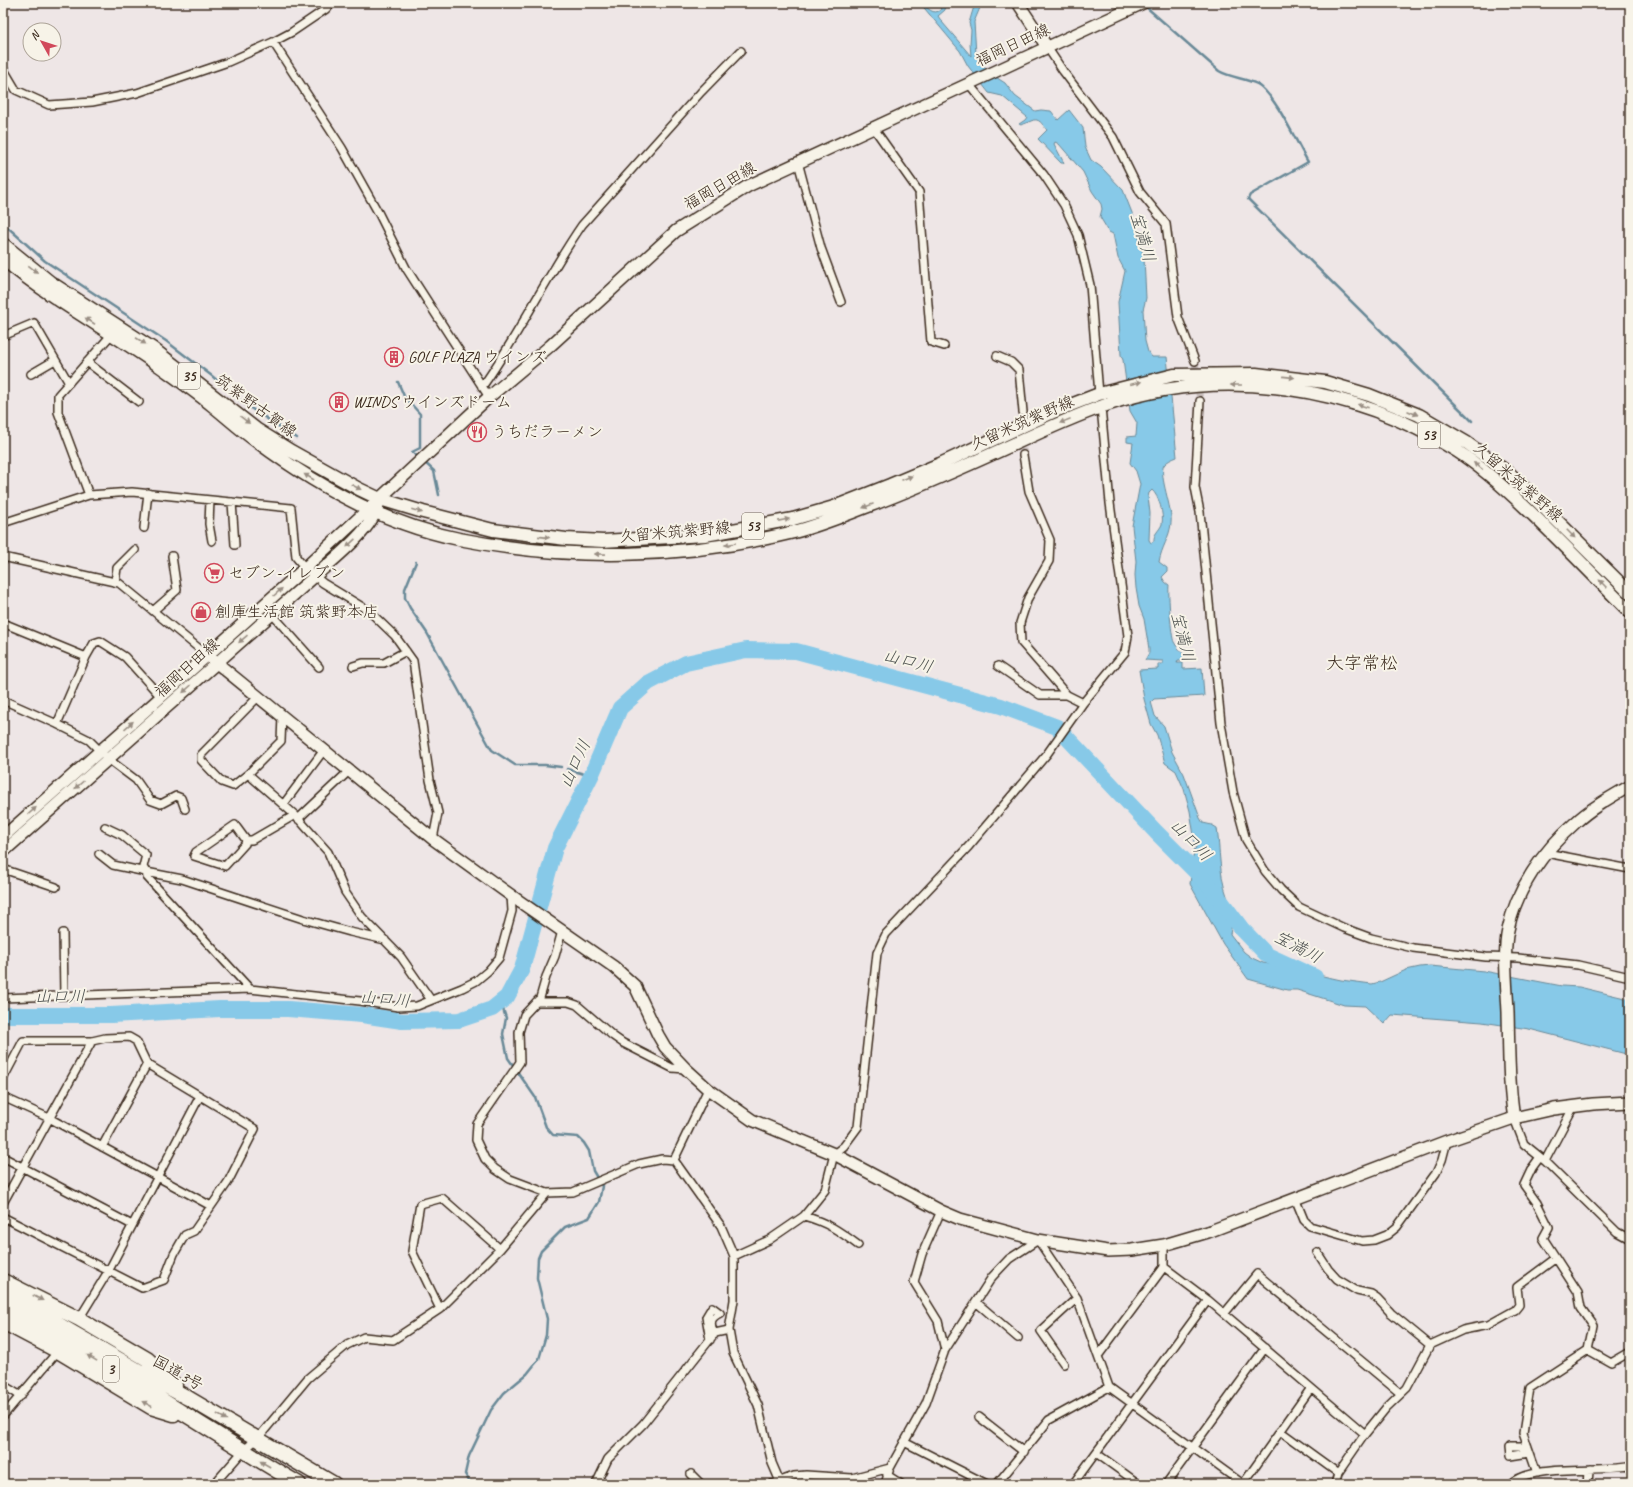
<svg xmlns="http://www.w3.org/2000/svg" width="1633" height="1487" viewBox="0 0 1633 1487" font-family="Caveat,'Klee One',sans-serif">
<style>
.water{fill:#87c9e8;stroke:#698997;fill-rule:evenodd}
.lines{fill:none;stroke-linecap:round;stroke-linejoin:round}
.stream{stroke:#698997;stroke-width:2.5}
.river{stroke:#87c9e8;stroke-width:16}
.street-tunnel{stroke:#cac0be;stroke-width:7;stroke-dasharray:7 3.5;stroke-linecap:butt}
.street-casing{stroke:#3b2a1e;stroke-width:10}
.secondary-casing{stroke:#3b2a1e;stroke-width:14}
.primary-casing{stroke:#3b2a1e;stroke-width:15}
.highway-casing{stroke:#3b2a1e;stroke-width:17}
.street{stroke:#f7f3e8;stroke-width:7}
.secondary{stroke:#f7f3e8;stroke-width:11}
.primary{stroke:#f7f3e8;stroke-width:12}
.highway{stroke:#f7f3e8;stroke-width:14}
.oneway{fill:#998e83}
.labels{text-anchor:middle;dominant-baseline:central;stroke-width:4;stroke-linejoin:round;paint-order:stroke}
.shield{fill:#f7f3e8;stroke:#73665b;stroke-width:1}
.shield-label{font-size:15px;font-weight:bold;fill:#3b2a1e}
.street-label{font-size:16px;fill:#3b2a1e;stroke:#f7f3e8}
.poi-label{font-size:16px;fill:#3b2a1e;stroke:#f7f3e8;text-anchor:start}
.water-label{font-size:17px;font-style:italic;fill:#4e5250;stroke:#f7f3e8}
.quarter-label{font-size:18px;fill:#3b2a1e;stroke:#f7f3e8}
</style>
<rect width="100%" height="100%" fill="#eee6e6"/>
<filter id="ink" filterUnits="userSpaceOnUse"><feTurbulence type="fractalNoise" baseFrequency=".025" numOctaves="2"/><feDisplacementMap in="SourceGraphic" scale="8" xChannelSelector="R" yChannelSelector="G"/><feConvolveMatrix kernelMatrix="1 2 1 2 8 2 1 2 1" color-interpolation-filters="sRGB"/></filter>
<g filter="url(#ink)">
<!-- water -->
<path class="water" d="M 920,3 L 923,3 C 928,9 933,15 941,10 L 938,3 L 941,3 L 945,7 L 945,10 L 938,16 L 942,22 L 971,56 L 970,44 L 971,30 L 969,23 L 975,3 L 982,3 L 974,22 L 976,54 L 981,63 L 991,74 L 1005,83 L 1015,96 L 1035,111 L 1041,110 L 1051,111 L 1058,120 L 1069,110 L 1083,128 L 1085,147 L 1091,160 L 1101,167 L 1123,190 L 1134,218 L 1144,258 L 1146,298 L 1143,310 L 1145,341 L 1148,352 L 1152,357 L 1167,357 L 1177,457 C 1172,459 1167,461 1164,465 C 1158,475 1173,509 1171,523 C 1170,537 1161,548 1159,562 L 1167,568 L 1167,572 L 1162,577 L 1165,582 L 1169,585 C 1168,593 1171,636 1174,642 C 1177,648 1183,654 1188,658 L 1188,660 L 1178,660 L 1177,663 L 1183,663 L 1183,669 L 1202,668 L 1204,696 L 1154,699 L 1151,702 L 1155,716 L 1164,726 L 1172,752 L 1184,774 L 1200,818 L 1203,823 L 1212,825 L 1217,828 C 1220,850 1219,874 1227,896 C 1228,900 1232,905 1235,909 L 1230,934 L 1244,952 L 1252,958 L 1263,963 L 1309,970 L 1323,976 L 1341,980 L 1372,984 L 1380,982 L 1406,970 L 1420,967 L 1430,966 L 1484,971 L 1562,986 L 1579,987 L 1629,999 L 1630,1055 L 1529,1029 L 1482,1022 L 1392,1015 L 1384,1024 L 1365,1006 L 1344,1005 L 1297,990 L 1287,990 L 1248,979 L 1223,944 L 1190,884 L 1194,850 L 1196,848 L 1190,811 L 1184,789 L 1176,771 L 1165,763 L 1157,735 L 1151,724 L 1144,699 L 1139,670 L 1158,669 L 1158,664 L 1163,664 L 1163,661 L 1145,660 L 1149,653 L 1149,649 L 1144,619 L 1139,606 L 1136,588 L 1135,575 L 1136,561 L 1132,526 L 1140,484 L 1136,471 L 1130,463 L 1133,443 L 1127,442 L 1127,437 L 1136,436 L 1137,423 L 1130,411 L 1123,360 L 1121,355 L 1118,302 L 1125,271 L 1118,258 L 1113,234 L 1109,232 L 1100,217 L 1102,209 L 1101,204 L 1092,191 L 1083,172 L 1059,144 L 1055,142 L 1054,144 L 1064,163 L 1061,163 L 1038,139 L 1047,130 C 1042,124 1039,117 1031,121 C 1027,123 1024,123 1021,125 L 1019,124 L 1025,120 L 1027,117 L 1002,96 L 989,93 L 968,66 L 960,51 ZM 1152,490 C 1159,496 1164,514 1162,524 C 1160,530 1153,534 1154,541 L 1151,543 L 1149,540 L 1150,513 L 1148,497 L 1149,493 Z"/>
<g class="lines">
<!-- stream -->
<path class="stream" d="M 1145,6 L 1219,71 C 1231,78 1245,78 1257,84 C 1274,93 1297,143 1308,162 L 1250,195 L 1248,199 L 1472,421
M 3,223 L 45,261 L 166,341 L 212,376 L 243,403 L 297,438
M 398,382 L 404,396 L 420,414 L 420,448 L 412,452 L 419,458
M 423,461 L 434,471 L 439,495
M 416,562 L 405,589 L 405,598 L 410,608 L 427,633 L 490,747 L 492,750 L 515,765 L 545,765 L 561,767
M 567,769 L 591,776
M 471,1484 L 465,1474 L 469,1456 L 491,1410 L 504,1393 L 527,1374 L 539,1359 L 546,1335 L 547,1319 L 537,1278 L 538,1258 L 541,1251 L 565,1227 L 589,1218 L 599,1202 L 602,1186 L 593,1171 L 589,1151 L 584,1143 L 578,1137 L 553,1135 L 546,1127 L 535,1097 L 508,1058 L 503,1034 L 506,1018 L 501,1003"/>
<!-- river -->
<path class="river" d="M 3,1015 L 111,1015 L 220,1009 L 288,1009 L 362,1015 L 402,1021 L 459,1020 L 492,1009 L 507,997 L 522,969 L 555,848 L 591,776 L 620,708 L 648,683 L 686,663 L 746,650 L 796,651 L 1001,706 L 1057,727 L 1156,832 L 1209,885 L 1242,929 L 1267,955 L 1315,977"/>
<!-- street-tunnel -->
<path class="street-tunnel" d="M 1195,361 L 1200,401
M 1023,438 L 1023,455"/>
<!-- street casing -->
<g class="street-casing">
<path id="street" d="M 273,42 L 342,148 L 379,214 L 406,268 L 489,397
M 1047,47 L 1063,71 L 1113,137 L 1140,192 L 1166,224 L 1178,317 L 1195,361
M 3,68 L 16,90 L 49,105 L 92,102 L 137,93 L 228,62 L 273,42 L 292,32 L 326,9 L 332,3
M 968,83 L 1044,175 L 1064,205 L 1078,235 L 1090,285 L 1099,394
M 873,127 L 919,192 L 931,342 L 944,346
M 798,162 L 821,248 L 841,302
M 3,336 L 34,323 L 69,383
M 997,356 L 1011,362 L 1019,370 L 1023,412
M 87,362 L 139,402
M 31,374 L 55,360
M 482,387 C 519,335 546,277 582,225 L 701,92 L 741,51
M 1200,401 L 1195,487 L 1200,512 L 1221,723 L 1233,792 L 1246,840 L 1265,871 L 1281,890 L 1299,907 L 1344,928 L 1371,938 L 1413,948 L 1486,957 L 1518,958 L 1578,965 L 1630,977
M 1023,455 L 1029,491 L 1050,540 L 1049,561 L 1028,598 L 1020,623 L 1021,642 L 1067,695
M 89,495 L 58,412 L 58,395 L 111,335
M 210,500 L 209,524 L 212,541
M 232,502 L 235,545
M 3,523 L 89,495 L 132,492 L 291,508 L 296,557 L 305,568 L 323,583 L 369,611 L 395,636 L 413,661 L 430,780 L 438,813 L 433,839
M 144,528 L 148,493
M 3,557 L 119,583 L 207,655
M 115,582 L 117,568 L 135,550
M 153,611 L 177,590 L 172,556
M 272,614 L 319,667
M 3,623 L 86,657
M 353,666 L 363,663 L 384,663 L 406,651
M 998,666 L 1040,695 L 1067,695 L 1083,703
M 3,700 L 57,724 L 89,740 L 108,759 L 136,780 L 150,800 L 161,804 L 176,796 L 181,798 L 185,809
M 282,716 L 281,741 L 248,774 L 295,815 L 328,852 L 345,892 L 362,917 L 401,957 L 431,1000
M 57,724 L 86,657 L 94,643 L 100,641 L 125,657 L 161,697
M 248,774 L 233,786 L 222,782 L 201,760 L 201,755 L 258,697
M 283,805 L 324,750
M 298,819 L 350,770
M 235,825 L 246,840 L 245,844 L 225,866 L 194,856 L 196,852 Z
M 105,827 L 122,835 L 146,855 L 143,867 L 146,872
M 246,840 L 252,840 L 295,815
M 1546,853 L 1630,869
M 99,854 L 113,865 L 146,872
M 3,869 L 56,887
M 562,931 L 555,956 L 546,977 L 540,998 L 524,1015 L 519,1032 L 520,1062 L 477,1124 L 476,1140 L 485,1159 L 495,1169 L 510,1179 L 547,1193 L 573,1192 L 639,1164 L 662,1159 L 674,1160 L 721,1226 L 734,1256 L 734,1300 L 729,1330 L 733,1353 L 758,1405 L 772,1463 L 781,1484
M 63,933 L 64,996
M 250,989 L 147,877 L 146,872 L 182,879 L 303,919 L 350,932 L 385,940
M 3,998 L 250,989 L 360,1001 L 398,1007 L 417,1006 L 462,988 L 476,981 L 488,971 L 499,958 L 512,911 L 511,895
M 536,1002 L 568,1002 L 577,1005 L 613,1036 L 623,1043 L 672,1068 L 686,1069
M 3,1079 L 23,1041 L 92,1041 L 105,1038 L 129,1037 L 136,1041 L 147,1064 L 255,1129 L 228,1182 L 194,1231 L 185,1235 L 174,1254 L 164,1280 L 142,1288 L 3,1217
M 3,1097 L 49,1118 L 211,1206
M 1514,1118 L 1524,1144 L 1545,1161 L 1617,1232 L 1630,1239
M 102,1147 L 147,1064
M 3,1157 L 132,1225
M 1540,1157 L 1532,1168 L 1524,1185 L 1537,1203 L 1549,1227 L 1543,1238 L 1556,1258
M 674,1160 L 708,1089
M 1545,1161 L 1574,1106
M 1295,1198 L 1304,1220 L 1310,1226 L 1362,1241 L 1374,1240 L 1387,1235 L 1397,1227 L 1436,1173 L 1442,1160 L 1447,1141
M 3,1203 L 92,1041
M 941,1211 L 922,1254 L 914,1282 L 938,1321 L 945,1350
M 804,1216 C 828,1223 838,1230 858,1245
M 1164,1245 L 1164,1267 L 1208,1300 L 1365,1434
M 1317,1252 L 1328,1269 L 1337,1279 L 1357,1291 L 1371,1294 L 1377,1298 L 1391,1313 L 1430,1345
M 734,1256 L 769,1240 L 804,1216 L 825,1190 L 834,1154 L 844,1146 L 858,1127 L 877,953 L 886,934 L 969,846 L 1047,754 L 1083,703 L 1125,652 L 1128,636 L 1110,503 L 1101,407
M 976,1302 L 1018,1338
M 440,1309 L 412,1251 L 420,1204 L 442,1198 L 500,1249
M 1224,1314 L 1257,1274 L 1400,1393
M 79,1319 L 109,1270 L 200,1096
M 710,1340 L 706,1317 L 712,1307 L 720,1313 C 708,1319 711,1324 714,1335
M 1588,1350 L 1611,1363 L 1630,1352
M 1098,1356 L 1164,1267
M 1064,1364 L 1041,1331 L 1077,1298
M 3,1385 L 21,1396
M 3,1416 L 58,1351
M 979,1417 L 1024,1452
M 1280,1431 L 1338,1473
M 904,1442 L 987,1484
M 1528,1447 L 1510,1447 L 1511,1456 L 1530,1453
M 1096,1453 L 1139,1484
M 1628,1467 L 1630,1478
M 691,1474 L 701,1484
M 887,1475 L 901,1484
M 214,1484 L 243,1451 L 258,1438 L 308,1378 L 347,1345 L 364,1337 L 393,1340 L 440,1309 L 500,1249 L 547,1193
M 596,1484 L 608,1459 L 643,1424 L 715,1333 L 729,1330
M 772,1484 L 794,1476 L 806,1475 L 852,1478 L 890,1468
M 885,1484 L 890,1468 L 926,1403 L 945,1350 L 992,1277 L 1009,1259 L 1038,1240 L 1077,1298 L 1109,1387 L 1243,1484
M 997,1484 L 1049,1420 L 1109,1387
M 1073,1484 L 1208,1300
M 1166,1484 L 1265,1348
M 1243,1484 L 1311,1388
M 1335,1484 L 1338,1473 L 1365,1434 L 1386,1408 L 1407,1388 L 1430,1345 L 1463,1330 L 1488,1325 L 1515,1310 L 1519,1305 L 1517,1287 L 1556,1258 L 1578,1292 L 1581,1308 L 1593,1325 L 1588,1350 L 1530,1388 L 1523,1433 L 1537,1473
M 1510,1484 C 1532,1463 1600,1473 1630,1466
M 1589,1484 L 1590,1469"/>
</g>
<!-- secondary casing -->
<g class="secondary-casing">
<path id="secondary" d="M 1018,3 L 1047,47
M 207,655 L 433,839 L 516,899 L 614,967 L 635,986 L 658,1035 L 665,1047 L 686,1069 L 708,1089 L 752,1120 L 834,1154 L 941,1211 L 960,1219 L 1038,1240 L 1108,1251 L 1132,1250 L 1164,1245 L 1208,1232 L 1447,1141 L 1514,1118 L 1554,1109 L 1593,1104 L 1630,1102
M 3,837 L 161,697 L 305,568 L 489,397 L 550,346 L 676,231 L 748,186 L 1143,3
M 3,852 L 315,576 C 334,559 372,530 378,505
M 1514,1118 C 1508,1083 1509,1047 1508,1012 C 1507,988 1503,952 1508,930 C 1516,889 1544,850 1575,823 C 1591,808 1611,797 1630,786"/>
</g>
<!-- primary casing -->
<g class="primary-casing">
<path id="primary" d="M 3,244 L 50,282 L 152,348 L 256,429 L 291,451 L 359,489 L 380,499 L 423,512 L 493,530 L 566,539 L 603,541 L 705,535 L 793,519 L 834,507 L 890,485 L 940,464 L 1055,411 L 1099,394 L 1174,375 L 1256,374 L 1325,382 L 1369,395 L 1419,415 L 1467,443 L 1510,474 L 1630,593
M 3,259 C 52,300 109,330 161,367 C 179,380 196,392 212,405 C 227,417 240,429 255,440 C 315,485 384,524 459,539 C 569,561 684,559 794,532 C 817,526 840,517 863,508 C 914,489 964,467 1014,444 C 1044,430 1075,416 1106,405 C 1222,365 1354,386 1457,451 C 1482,467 1505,488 1527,509 C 1562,542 1596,578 1630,612"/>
</g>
<!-- highway casing -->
<g class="highway-casing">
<path id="highway" d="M 3,1281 L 79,1319 L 147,1359 L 175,1385
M 3,1295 L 30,1308 L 155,1380 L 188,1398 L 334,1484
M 3,1308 C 105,1360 200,1426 299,1484
M 3,1322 L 58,1351 L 151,1407 L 174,1414"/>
</g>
<!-- street -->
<use href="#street" class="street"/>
<!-- secondary -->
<use href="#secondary" class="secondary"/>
<!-- primary -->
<use href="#primary" class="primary"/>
<!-- highway -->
<use href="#highway" class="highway"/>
</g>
<!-- one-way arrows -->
<defs><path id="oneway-solid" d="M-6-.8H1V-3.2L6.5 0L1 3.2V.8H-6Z"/></defs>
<g class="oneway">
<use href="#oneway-solid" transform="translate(33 269) rotate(38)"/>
<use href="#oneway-solid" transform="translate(90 321) rotate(-147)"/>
<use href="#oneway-solid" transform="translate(141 341) rotate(33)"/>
<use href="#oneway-solid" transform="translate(1289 377) rotate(6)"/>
<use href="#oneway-solid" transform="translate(1136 383) rotate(-14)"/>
<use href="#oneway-solid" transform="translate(1236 385) rotate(-180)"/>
<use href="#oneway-solid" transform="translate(1363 406) rotate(-162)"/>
<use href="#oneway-solid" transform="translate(1413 413) rotate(23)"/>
<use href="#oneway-solid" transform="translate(245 420) rotate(38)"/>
<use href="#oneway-solid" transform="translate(1065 421) rotate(158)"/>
<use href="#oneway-solid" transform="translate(1478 466) rotate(-142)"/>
<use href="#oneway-solid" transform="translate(309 477) rotate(-150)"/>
<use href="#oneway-solid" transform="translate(907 478) rotate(-23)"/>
<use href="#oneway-solid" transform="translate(356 487) rotate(28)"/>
<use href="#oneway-solid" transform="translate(868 506) rotate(159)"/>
<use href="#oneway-solid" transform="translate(417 511) rotate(17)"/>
<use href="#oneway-solid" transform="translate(784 520) rotate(-11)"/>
<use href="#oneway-solid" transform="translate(1571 534) rotate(45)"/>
<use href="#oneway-solid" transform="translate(544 537) rotate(6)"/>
<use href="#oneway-solid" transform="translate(351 543) rotate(137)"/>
<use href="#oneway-solid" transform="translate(730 544) rotate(170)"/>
<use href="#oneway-solid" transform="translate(600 554) rotate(-179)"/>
<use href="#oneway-solid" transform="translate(1603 584) rotate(-134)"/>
<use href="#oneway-solid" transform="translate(278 592) rotate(-42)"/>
<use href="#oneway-solid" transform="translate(243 639) rotate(139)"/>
<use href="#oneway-solid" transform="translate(187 689) rotate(138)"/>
<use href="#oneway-solid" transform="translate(129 725) rotate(-41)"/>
<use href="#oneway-solid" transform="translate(79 785) rotate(138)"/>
<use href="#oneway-solid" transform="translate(32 811) rotate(-42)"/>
<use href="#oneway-solid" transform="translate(38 1298) rotate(27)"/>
<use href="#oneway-solid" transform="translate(92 1358) rotate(-149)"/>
<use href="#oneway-solid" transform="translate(147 1404) rotate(-152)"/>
<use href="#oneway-solid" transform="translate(222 1417) rotate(30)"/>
<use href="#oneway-solid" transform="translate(265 1464) rotate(-150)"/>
</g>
</g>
<!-- icons -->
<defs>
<g id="building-ring" transform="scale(1)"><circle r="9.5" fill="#f7f3e8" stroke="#d1495b" stroke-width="1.5"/><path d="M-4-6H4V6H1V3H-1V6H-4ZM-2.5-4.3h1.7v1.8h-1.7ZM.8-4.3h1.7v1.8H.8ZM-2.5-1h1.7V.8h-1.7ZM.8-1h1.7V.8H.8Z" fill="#d1495b"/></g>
<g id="restaurant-ring" transform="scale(1)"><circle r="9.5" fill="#f7f3e8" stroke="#d1495b" stroke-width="1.5"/><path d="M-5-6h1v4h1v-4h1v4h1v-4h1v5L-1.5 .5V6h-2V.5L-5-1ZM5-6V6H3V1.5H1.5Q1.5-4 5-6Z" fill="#d1495b"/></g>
<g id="supermarket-ring" transform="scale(1)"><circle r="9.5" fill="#f7f3e8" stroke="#d1495b" stroke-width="1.5"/><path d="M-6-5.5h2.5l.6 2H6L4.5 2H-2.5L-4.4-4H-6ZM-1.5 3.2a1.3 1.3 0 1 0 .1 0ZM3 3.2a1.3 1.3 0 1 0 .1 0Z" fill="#d1495b"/></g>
<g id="shop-ring" transform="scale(1)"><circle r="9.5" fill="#f7f3e8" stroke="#d1495b" stroke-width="1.5"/><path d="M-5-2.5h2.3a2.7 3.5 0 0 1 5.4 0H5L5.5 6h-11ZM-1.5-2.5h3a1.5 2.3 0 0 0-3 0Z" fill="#d1495b"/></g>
</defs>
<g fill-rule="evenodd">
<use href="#building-ring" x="394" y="357"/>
<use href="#building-ring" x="339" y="402"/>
<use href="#restaurant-ring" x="477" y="432"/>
<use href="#supermarket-ring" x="214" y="573"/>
<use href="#shop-ring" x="201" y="612"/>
</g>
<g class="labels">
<!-- shield labels -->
<g class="shield">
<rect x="178" y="363" width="22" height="26" rx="3"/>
<rect x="1418" y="422" width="22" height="26" rx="3"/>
<rect x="742" y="513" width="22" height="26" rx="3"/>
<rect x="103" y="1356" width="16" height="26" rx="3"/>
</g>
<g class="shield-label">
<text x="189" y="376">35</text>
<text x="1429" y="435">53</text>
<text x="753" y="526">53</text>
<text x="111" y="1369">3</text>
</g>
<!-- street labels -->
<g class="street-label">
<text transform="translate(1013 45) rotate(-25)">福岡日田線</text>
<text transform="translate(720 186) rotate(-30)">福岡日田線</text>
<text transform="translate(256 406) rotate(36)">筑紫野古賀線</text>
<text transform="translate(1022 423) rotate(-24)">久留米筑紫野線</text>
<text transform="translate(1518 482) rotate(41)">久留米筑紫野線</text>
<text transform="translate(675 532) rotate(-5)">久留米筑紫野線</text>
<text transform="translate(187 668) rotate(-42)">福岡日田線</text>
<text transform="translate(178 1373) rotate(29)">国道3号</text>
</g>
<!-- poi labels -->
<g class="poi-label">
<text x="408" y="357">GOLF PLAZA ウインズ</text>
<text x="353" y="402">WINDS ウインズドーム</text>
<text x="491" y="432">うちだラーメン</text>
<text x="228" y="573">セブン-イレブン</text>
<text x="215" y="612">創庫生活館 筑紫野本店</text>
</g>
<!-- water labels -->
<g class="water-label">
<text transform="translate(1143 237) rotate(74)">宝満川</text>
<text transform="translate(1183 637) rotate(76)">宝満川</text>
<text transform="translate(908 661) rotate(15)">山口川</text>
<text transform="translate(575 764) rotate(-65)">山口川</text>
<text transform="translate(1191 840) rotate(46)">山口川</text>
<text transform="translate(1298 947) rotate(28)">宝満川</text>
<text x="60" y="996">山口川</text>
<text transform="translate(385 999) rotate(5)">山口川</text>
</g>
<!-- quarter labels -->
<g class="quarter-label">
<text x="1362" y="663">大字常松</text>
</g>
</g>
<!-- margin -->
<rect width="1633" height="1487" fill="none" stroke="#f7f3e8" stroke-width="16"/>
<rect x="8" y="8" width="1617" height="1471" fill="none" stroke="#3b2a1e" stroke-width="1.5" filter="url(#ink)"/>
<!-- north arrow -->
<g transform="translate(42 42) rotate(309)"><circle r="19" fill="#f7f3e8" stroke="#aca397"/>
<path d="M0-3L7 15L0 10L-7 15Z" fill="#d1495b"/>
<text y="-6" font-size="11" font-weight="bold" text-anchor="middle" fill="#3b2a1e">N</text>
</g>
</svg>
